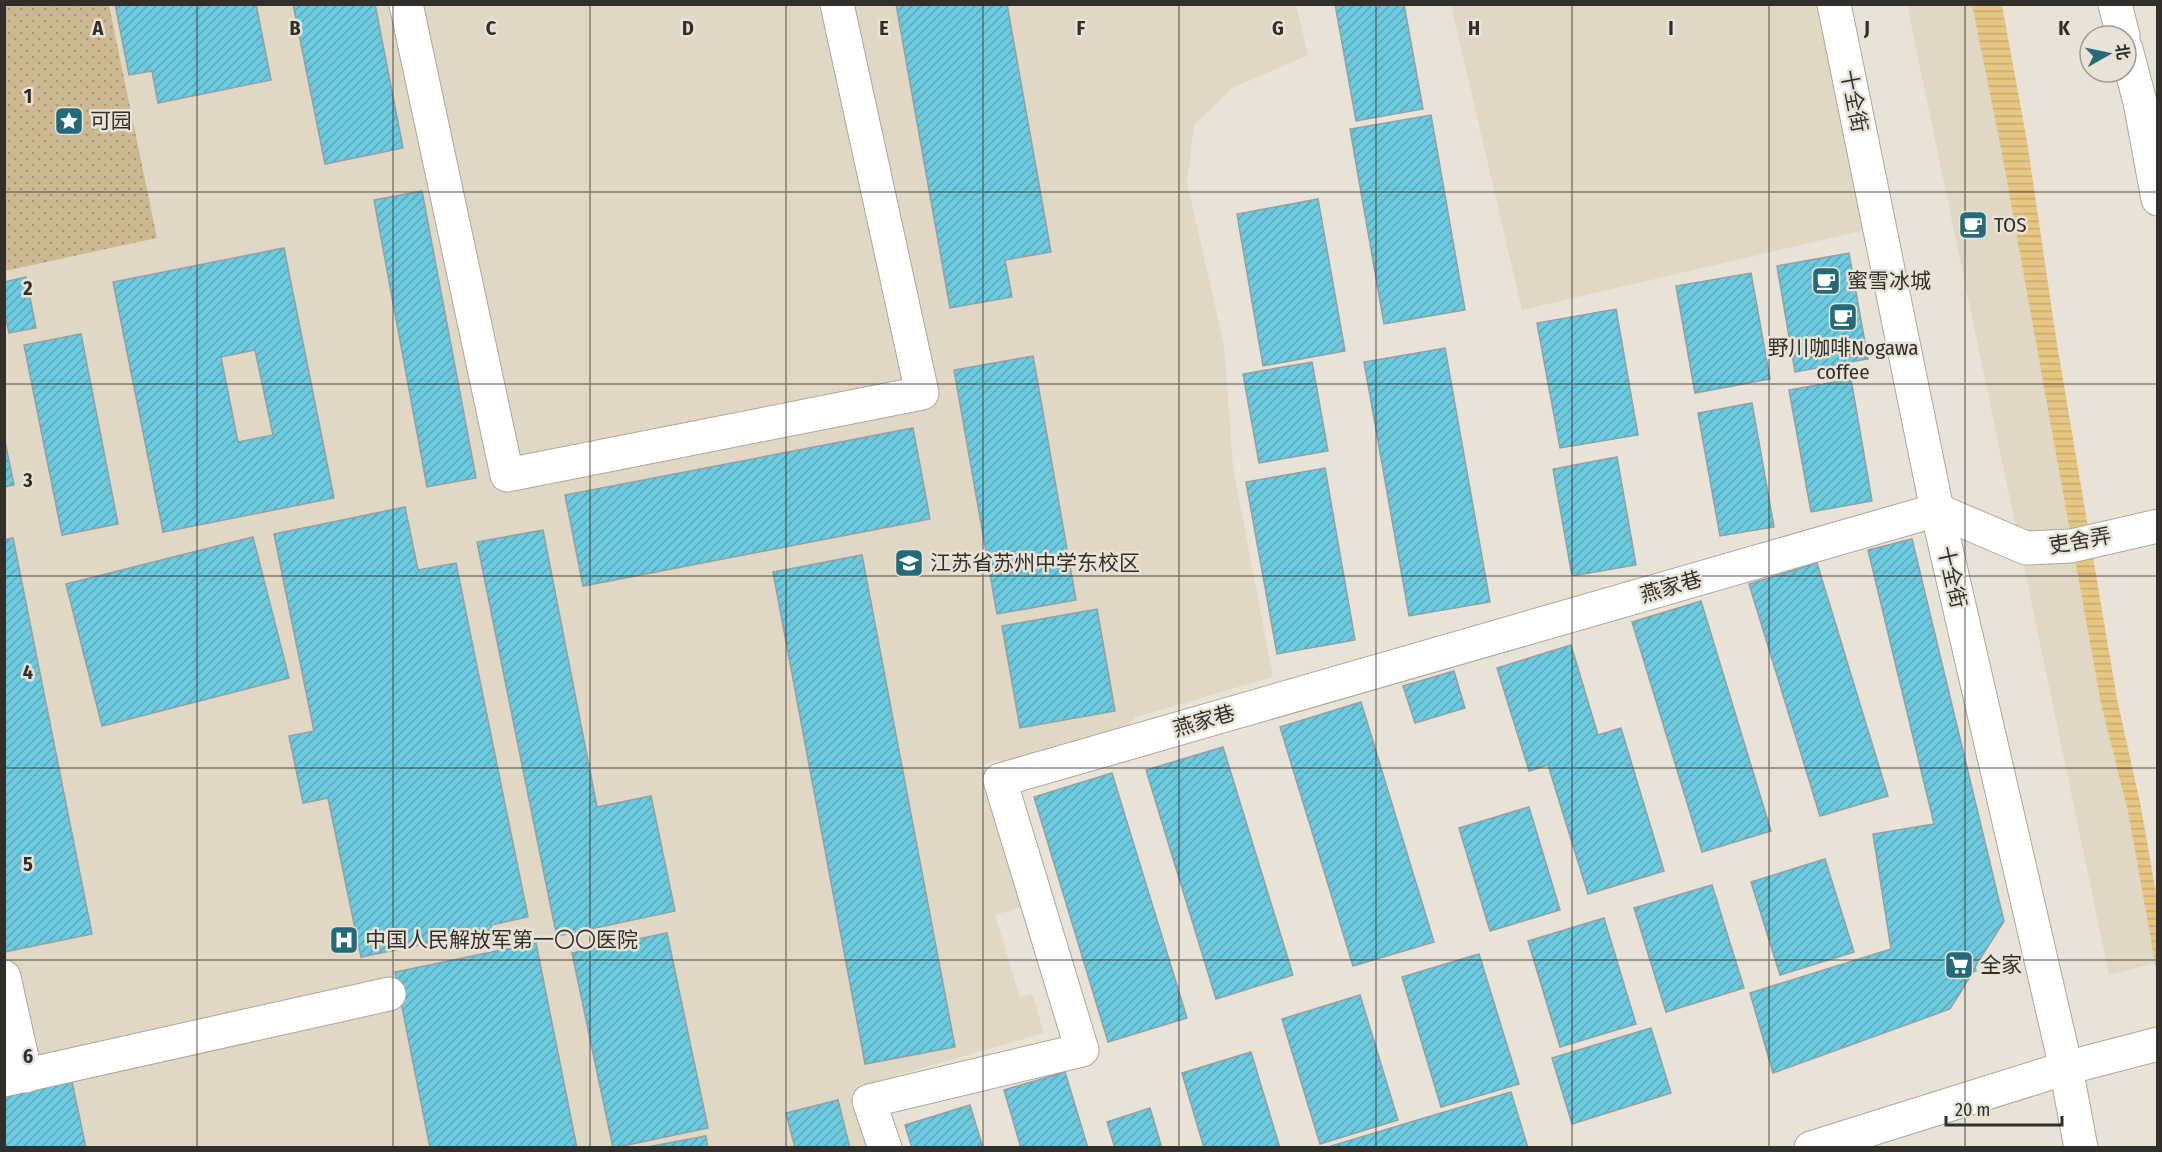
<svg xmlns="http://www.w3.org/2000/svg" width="2162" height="1152" viewBox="0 0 2162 1152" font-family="'Fira Sans Condensed','Noto Sans SC',sans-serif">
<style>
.built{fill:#e0d7c5}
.garden{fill:url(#garden-dots)}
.water{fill:url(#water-rules)}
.building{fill:url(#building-hatch);stroke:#92a0a4;stroke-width:1.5;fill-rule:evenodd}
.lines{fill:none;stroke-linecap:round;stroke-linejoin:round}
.minor-casing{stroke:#aca79b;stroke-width:35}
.major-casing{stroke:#aca79b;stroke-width:35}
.minor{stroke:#fff;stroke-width:33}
.major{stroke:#fff;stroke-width:33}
.grid{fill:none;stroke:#322f2b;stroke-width:1.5;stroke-opacity:0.55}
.labels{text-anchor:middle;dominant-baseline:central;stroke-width:5;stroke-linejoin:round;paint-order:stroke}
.street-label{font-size:21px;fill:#322f2b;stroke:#e9e3d7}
.poi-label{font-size:21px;fill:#322f2b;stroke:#e9e3d7;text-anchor:start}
.grid-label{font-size:20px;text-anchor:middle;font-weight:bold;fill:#322f2b;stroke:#e9e3d7;stroke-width:5;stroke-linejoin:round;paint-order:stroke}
</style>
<defs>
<pattern id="garden-dots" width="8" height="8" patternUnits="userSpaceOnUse" patternTransform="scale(1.5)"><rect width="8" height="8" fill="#ccb991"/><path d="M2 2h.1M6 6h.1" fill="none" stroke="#a69777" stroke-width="1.8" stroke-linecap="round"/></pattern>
<pattern id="water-rules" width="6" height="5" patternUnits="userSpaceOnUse" patternTransform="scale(1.5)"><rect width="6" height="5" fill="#e7c682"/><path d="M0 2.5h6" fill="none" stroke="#c7aa70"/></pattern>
<pattern id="building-hatch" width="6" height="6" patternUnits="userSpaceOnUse" patternTransform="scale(1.5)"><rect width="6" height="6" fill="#6dcbe0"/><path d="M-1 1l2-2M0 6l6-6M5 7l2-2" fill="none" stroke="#5aa5b6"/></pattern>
</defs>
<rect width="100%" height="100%" fill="#e9e3d7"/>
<!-- built -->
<path class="built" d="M 109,5 L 1296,5 L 1308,55 L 1232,88 L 1194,125 L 1187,183 L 1224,345 L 1233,468 L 1273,677 L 1136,717 L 1122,731 L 1010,761 L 991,761 L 985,764 L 1029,905 L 995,915 L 1020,997 L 1032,994 L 1044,1033 L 871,1083 L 891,1147 L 5,1147 L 4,271 L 157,238 Z
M 1451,5 L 1820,5 L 1865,230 L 1522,310 Z
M 1907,5 L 1972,5 L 2002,154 L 2101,704 L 2128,812 L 2155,963 L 2109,975 Z"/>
<!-- garden -->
<path class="garden" d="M 4,5 L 109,5 L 157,238 L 5,271 Z"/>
<!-- water -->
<path class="water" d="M 1972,5 L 2002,5 L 2027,141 L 2056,338 L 2117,699 L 2141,807 L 2157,899 L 2157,974 L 2128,812 L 2101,704 L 2002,154 Z"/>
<!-- building -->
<path class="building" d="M 115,4 L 256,4 L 271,80 L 158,103 L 152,71 L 129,75 Z
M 293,4 L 375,4 L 403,148 L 325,164 Z
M 896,4 L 1007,4 L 1051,252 L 1005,260 L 1012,297 L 950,308 Z
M 1335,4 L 1404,4 L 1423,109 L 1356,121 Z
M 1431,115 L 1465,310 L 1384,324 L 1350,129 Z
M 422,191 L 476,478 L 427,487 L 374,200 Z
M 1318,199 L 1345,351 L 1263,366 L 1237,214 Z
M 284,248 L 334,498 L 163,532 L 113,282 ZM 255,350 L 273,435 L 238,442 L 221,357 Z
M 1849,253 L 1868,359 L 1795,372 L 1777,266 Z
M 1751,273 L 1770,379 L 1695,393 L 1676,286 Z
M 26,277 L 36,328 L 9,333 L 4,310 L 4,282 Z
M 1616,309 L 1638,435 L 1560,448 L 1537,323 Z
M 81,334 L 118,524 L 62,535 L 24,345 Z
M 1445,348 L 1490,602 L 1409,616 L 1364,362 Z
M 1033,356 L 1076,600 L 997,614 L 954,370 Z
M 1312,362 L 1328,451 L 1259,463 L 1243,374 Z
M 1851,379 L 1872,501 L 1811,512 L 1789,390 Z
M 1752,403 L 1774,527 L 1720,536 L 1698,413 Z
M 913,428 L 930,519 L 583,586 L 565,495 Z
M 4,437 L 14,485 L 4,487 Z
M 1617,457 L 1636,565 L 1572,576 L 1553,469 Z
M 1325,468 L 1355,640 L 1277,654 L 1246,482 Z
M 405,507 L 418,570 L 456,563 L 528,917 L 491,925 L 492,930 L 361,957 L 328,798 L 303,803 L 289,736 L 314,731 L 274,534 Z
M 543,530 L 597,807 L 651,796 L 675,911 L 558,936 L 555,928 L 477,542 Z
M 253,537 L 289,678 L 102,726 L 66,584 Z
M 13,538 L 92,934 L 4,952 L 4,540 Z
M 1912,539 L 2004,921 L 1975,967 L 1976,971 L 1973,972 L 1950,1009 L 1773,1073 L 1750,993 L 1891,949 L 1873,834 L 1934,824 L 1868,550 Z
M 862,555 L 955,1047 L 865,1064 L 773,572 Z
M 1817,563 L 1888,796 L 1820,816 L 1749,584 Z
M 1701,601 L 1771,831 L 1702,852 L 1632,622 Z
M 1097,609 L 1115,711 L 1020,728 L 1002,626 Z
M 1571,645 L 1598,735 L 1621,728 L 1664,871 L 1588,894 L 1548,765 L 1529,771 L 1497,668 Z
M 1454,671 L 1465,708 L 1415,723 L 1403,686 Z
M 1361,702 L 1434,942 L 1353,966 L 1280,727 Z
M 1223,747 L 1293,975 L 1216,999 L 1146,770 Z
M 1112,773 L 1187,1018 L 1108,1042 L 1034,797 Z
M 1529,807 L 1560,910 L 1490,931 L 1459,828 Z
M 1825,859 L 1854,952 L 1780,975 L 1751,882 Z
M 1712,885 L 1744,988 L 1666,1012 L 1634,908 Z
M 1604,918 L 1636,1024 L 1560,1047 L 1528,941 Z
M 667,933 L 708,1128 L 613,1148 L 572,953 Z
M 536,943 L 577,1148 L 430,1148 L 395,972 Z
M 1479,954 L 1519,1084 L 1441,1107 L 1402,977 Z
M 1360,995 L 1398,1120 L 1320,1144 L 1282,1019 Z
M 1651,1028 L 1671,1093 L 1572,1124 L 1552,1058 Z
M 1251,1052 L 1280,1148 L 1204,1148 L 1182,1073 Z
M 1065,1072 L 1088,1148 L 1021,1148 L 1004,1090 Z
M 71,1077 L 86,1148 L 4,1148 L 4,1090 Z
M 1511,1092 L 1528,1148 L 1331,1148 L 1331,1146 Z
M 838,1100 L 850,1148 L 795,1148 L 786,1113 Z
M 970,1105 L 983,1148 L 912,1148 L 905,1125 Z
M 1150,1108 L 1162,1148 L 1115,1148 L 1107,1122 Z
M 706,1136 L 708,1148 L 642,1148 Z"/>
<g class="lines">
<!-- minor casing -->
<g class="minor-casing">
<path id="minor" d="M 406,4 L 507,475 L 922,393 L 837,4
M 2115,4 L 2123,36
M 2126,49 L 2140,102 L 2158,199
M 4,977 L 26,1076
M 4,1080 L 389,994
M 885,1148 L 869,1101 L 1082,1050 L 1000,780 L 1937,510 L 2026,548 L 2071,546 L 2158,526
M 1811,1148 L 2066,1068 L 2158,1044"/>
</g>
<!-- major casing -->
<g class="major-casing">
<path id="major" d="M 1834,4 L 1937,510 L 2066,1068 L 2081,1148"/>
</g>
<!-- minor -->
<use href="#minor" class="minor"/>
<!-- major -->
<use href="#major" class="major"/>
</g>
<!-- grid -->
<path class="grid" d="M 197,4 L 197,1148M 393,4 L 393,1148M 590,4 L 590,1148M 786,4 L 786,1148M 983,4 L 983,1148M 1179,4 L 1179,1148M 1376,4 L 1376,1148M 1572,4 L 1572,1148M 1769,4 L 1769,1148M 1965,4 L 1965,1148M 4,192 L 2158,192M 4,384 L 2158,384M 4,576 L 2158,576M 4,768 L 2158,768M 4,960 L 2158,960"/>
<!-- icons -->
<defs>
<g id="sight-square" transform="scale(1.5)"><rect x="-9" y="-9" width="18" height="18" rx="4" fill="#246a79" stroke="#e9e3d7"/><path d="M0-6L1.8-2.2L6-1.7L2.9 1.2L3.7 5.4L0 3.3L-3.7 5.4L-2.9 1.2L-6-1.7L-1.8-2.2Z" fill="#fff"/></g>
<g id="cafe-square" transform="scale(1.5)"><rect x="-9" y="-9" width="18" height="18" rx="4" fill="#246a79" stroke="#e9e3d7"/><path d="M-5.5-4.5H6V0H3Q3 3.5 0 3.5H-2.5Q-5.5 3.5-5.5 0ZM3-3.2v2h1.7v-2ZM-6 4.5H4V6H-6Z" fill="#fff"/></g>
<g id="school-square" transform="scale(1.5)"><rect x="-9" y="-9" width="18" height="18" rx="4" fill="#246a79" stroke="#e9e3d7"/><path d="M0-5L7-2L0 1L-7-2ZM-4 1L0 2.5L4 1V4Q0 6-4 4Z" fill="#fff"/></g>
<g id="hospital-square" transform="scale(1.5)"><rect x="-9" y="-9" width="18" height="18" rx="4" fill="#246a79" stroke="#e9e3d7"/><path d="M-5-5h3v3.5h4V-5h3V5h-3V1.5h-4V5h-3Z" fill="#fff"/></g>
<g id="supermarket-square" transform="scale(1.5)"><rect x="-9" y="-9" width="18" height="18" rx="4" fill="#246a79" stroke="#e9e3d7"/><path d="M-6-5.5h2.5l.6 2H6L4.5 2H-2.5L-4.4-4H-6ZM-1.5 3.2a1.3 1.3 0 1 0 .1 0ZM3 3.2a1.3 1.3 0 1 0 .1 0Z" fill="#fff"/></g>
</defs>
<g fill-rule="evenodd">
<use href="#sight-square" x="69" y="121"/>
<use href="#cafe-square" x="1973" y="225"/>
<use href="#cafe-square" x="1826" y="281"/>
<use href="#cafe-square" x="1843" y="317"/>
<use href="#school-square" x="909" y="563"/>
<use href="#hospital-square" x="344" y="940"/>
<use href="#supermarket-square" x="1959" y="965"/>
</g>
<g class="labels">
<!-- street labels -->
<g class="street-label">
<text transform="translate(1854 101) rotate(79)">十全街</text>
<text transform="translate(2080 541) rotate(-10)">吏舍弄</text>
<text transform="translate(1952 577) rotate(77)">十全街</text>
<text transform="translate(1671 587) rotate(-16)">燕家巷</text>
<text transform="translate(1204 721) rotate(-16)">燕家巷</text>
</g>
<!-- poi labels -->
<g class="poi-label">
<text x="90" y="121">可园</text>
<text x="1994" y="225">TOS</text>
<text x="1847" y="281">蜜雪冰城</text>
<text x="1843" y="348" text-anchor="middle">野川咖啡Nogawa<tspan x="1843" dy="24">coffee</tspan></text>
<text x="930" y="563">江苏省苏州中学东校区</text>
<text x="365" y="940">中国人民解放军第一〇〇医院</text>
<text x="1980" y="965">全家</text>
</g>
</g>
<g class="grid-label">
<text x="98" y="35">A</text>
<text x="295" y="35">B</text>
<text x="491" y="35">C</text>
<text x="688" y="35">D</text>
<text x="884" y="35">E</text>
<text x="1081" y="35">F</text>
<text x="1278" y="35">G</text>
<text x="1474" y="35">H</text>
<text x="1671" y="35">I</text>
<text x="1867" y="35">J</text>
<text x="2064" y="35">K</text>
<text x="28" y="103">1</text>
<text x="28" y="295">2</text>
<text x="28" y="487">3</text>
<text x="28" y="679">4</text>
<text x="28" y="871">5</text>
<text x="28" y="1063">6</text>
</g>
<!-- border -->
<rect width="2162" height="1152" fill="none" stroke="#322f2b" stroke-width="12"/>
<!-- north arrow -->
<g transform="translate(2108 54) rotate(81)"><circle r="28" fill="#e9e3d7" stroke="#a09b92" stroke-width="1.5"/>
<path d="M0-4.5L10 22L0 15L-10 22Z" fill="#246a79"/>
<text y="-9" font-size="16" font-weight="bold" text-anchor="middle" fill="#322f2b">北</text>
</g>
<!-- scale -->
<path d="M1946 1116v9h116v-9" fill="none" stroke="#322f2b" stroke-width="3"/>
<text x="1955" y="1116" font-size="18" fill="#322f2b" stroke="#e9e3d7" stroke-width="4.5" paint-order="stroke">20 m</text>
</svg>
